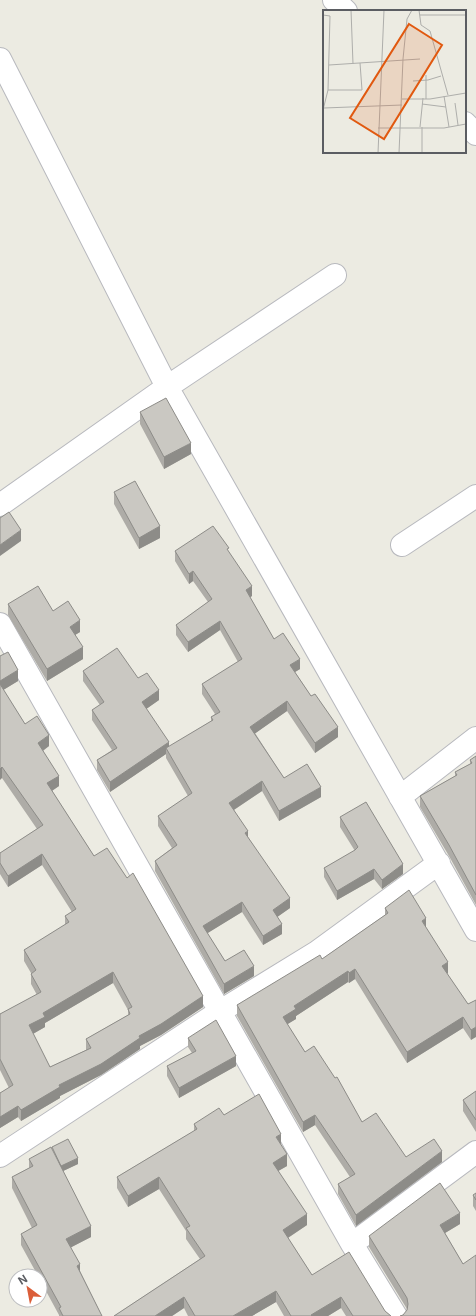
<svg xmlns="http://www.w3.org/2000/svg" width="476" height="1316" viewBox="0 0 476 1316" font-family="Inter,sans-serif">
<style>
.lines{fill:none;stroke-linecap:round;stroke-linejoin:round}
.street-casing{stroke:#b8b9be;stroke-width:24}
.street{stroke:#fff;stroke-width:22}
.wall{fill:#aeaca7;fill-rule:evenodd}
.shaded-wall{fill:#8d8c88}
.building{fill:#cac8c2;stroke:#8d8c88;fill-rule:evenodd}
.inset-road{fill:none;stroke:#aeaeab;stroke-width:1}
.view{fill:#e15910;fill-opacity:0.15;stroke:#e15910;stroke-width:2}
.inset-edge{fill:none;stroke:#5b5d62;stroke-width:2}
</style>
<rect width="100%" height="100%" fill="#ecebe2"/>
<g class="lines">
<!-- street casing -->
<g class="street-casing">
<path id="street" d="M 334,0 L 346,11
M 0,59 L 167,387 L 476,930
M 465,123 L 476,134
M 0,505 L 167,387 L 335,275
M 402,545 L 476,496
M 0,624 L 352,1244 L 396,1316
M 400,797 L 476,738
M 0,1156 L 219,1012 L 317,952 L 439,863
M 352,1244 L 476,1152"/>
</g>
<!-- street -->
<use href="#street" class="street"/>
</g>
<!-- wall -->
<path class="wall" d="M 140,412 L 191,454 L 164,469 L 140,424 Z
M 114,492 L 160,538 L 139,549 L 114,504 Z
M 175,551 L 229,552 L 252,596 L 250,597 L 274,639 L 300,669 L 295,672 L 338,737 L 315,753 L 287,711 L 255,733 L 284,778 L 321,797 L 279,821 L 262,791 L 234,810 L 248,837 L 290,908 L 277,917 L 282,934 L 263,945 L 242,912 L 207,933 L 225,961 L 254,976 L 224,994 L 155,871 L 155,861 L 172,848 L 158,826 L 158,816 L 188,796 L 166,758 L 166,754 L 110,792 L 97,770 L 97,760 L 112,750 L 92,720 L 92,710 L 100,705 L 83,681 L 83,671 L 138,678 L 159,700 L 146,709 L 169,747 L 211,721 L 211,717 L 215,714 L 202,694 L 202,684 L 238,662 L 220,630 L 188,652 L 176,635 L 176,625 L 208,602 L 193,581 L 189,584 L 175,561 Z
M 8,604 L 53,611 L 80,632 L 75,635 L 83,659 L 47,681 L 8,615 Z
M 0,656 L 18,681 L 3,690 L 25,724 L 49,746 L 43,751 L 59,786 L 52,791 L 94,856 L 203,1007 L 161,1035 L 140,1046 L 140,1049 L 101,1075 L 60,1096 L 60,1098 L 21,1121 L 18,1117 L 0,1128 L 0,1093 L 9,1088 L 0,1070 L 0,1014 L 37,995 L 31,984 L 31,973 L 24,961 L 24,950 L 65,925 L 65,916 L 72,912 L 42,865 L 8,887 L 0,874 L 0,853 L 37,829 L 2,778 ZM 113,983 L 128,1010 L 128,1015 L 86,1039 L 86,1050 L 50,1067 L 33,1034 L 45,1027 L 45,1023 Z
M 476,756 L 476,905 L 449,856 L 420,807 L 420,796 L 455,776 L 455,772 L 470,764 L 470,760 Z
M 340,817 L 403,874 L 382,889 L 374,879 L 337,900 L 324,877 L 324,868 L 355,851 L 340,827 Z
M 385,908 L 426,928 L 448,973 L 447,974 L 468,1004 L 476,1000 L 471,1040 L 463,1028 L 407,1063 L 355,979 L 349,983 L 348,982 L 296,1016 L 296,1019 L 287,1024 L 305,1052 L 362,1122 L 406,1157 L 442,1162 L 356,1226 L 338,1194 L 338,1184 L 350,1177 L 315,1125 L 303,1132 L 237,1016 L 237,1005 L 322,959 L 385,915 Z
M 188,1038 L 236,1066 L 179,1098 L 167,1076 L 167,1066 L 192,1053 L 188,1047 Z
M 476,1091 L 476,1132 L 463,1111 L 463,1100 Z
M 224,1115 L 281,1145 L 287,1166 L 278,1171 L 307,1225 L 288,1238 L 312,1275 L 385,1311 L 391,1316 L 346,1316 L 341,1308 L 328,1316 L 284,1316 L 276,1302 L 252,1316 L 188,1316 L 184,1308 L 172,1316 L 114,1316 L 200,1259 L 186,1239 L 186,1231 L 159,1189 L 128,1207 L 117,1188 L 117,1177 L 194,1131 L 194,1124 Z
M 29,1159 L 78,1164 L 63,1171 L 91,1237 L 71,1247 L 80,1271 L 102,1316 L 59,1316 L 59,1315 L 40,1280 L 40,1276 L 38,1276 L 21,1245 L 21,1234 L 32,1228 L 12,1188 L 12,1177 L 29,1168 Z
M 476,1193 L 476,1211 L 473,1206 L 473,1195 Z
M 460,1224 L 445,1233 L 463,1264 L 403,1315 L 407,1311 L 407,1309 L 369,1247 L 369,1236 Z"/>
<!-- shaded-wall -->
<path class="shaded-wall" d="M 191,443 L 191,454 L 164,469 L 164,457 Z
M 160,526 L 160,538 L 139,549 L 139,538 Z
M 21,530 L 21,541 L 0,556 L 0,545 Z
M 193,571 L 193,581 L 189,584 L 189,574 Z
M 252,586 L 252,596 L 246,600 L 246,590 Z
M 80,620 L 80,632 L 70,638 L 70,627 Z
M 220,621 L 220,630 L 188,652 L 188,642 Z
M 83,647 L 83,659 L 47,681 L 47,669 Z
M 300,659 L 300,669 L 290,675 L 290,665 Z
M 18,670 L 18,681 L 0,692 L 0,681 Z
M 159,690 L 159,700 L 142,712 L 142,702 Z
M 287,701 L 287,711 L 250,737 L 250,727 Z
M 338,727 L 338,737 L 315,753 L 315,743 Z
M 49,735 L 49,746 L 38,754 L 38,743 Z
M 169,742 L 169,752 L 166,748 L 166,754 L 110,792 L 110,782 Z
M 2,767 L 2,778 L 0,780 L 0,769 Z
M 59,776 L 59,786 L 47,794 L 47,783 Z
M 262,781 L 262,791 L 229,813 L 229,803 Z
M 321,787 L 321,797 L 279,821 L 279,811 Z
M 248,831 L 248,841 L 245,833 Z
M 42,854 L 42,865 L 8,887 L 8,876 Z
M 403,864 L 403,874 L 382,889 L 382,880 Z
M 374,869 L 374,879 L 337,900 L 337,891 Z
M 290,898 L 290,908 L 273,920 L 273,910 Z
M 242,902 L 242,912 L 203,936 L 203,926 Z
M 426,918 L 426,928 L 422,921 Z
M 282,924 L 282,934 L 263,945 L 263,936 Z
M 448,962 L 448,973 L 442,977 L 442,966 Z
M 254,966 L 254,976 L 224,994 L 224,984 Z
M 355,969 L 355,979 L 349,983 L 349,973 Z
M 348,971 L 348,982 L 296,1016 L 296,1019 L 283,1027 L 283,1017 L 294,1006 Z
M 113,972 L 113,983 L 45,1023 L 45,1027 L 29,1036 L 29,1025 L 43,1013 Z
M 203,996 L 203,1007 L 161,1035 L 140,1046 L 140,1049 L 101,1075 L 60,1096 L 60,1098 L 21,1121 L 21,1110 L 59,1085 Z
M 463,1017 L 463,1028 L 407,1063 L 407,1052 Z
M 476,1027 L 476,1037 L 471,1040 L 471,1030 Z
M 236,1056 L 236,1066 L 179,1098 L 179,1088 Z
M 18,1106 L 18,1117 L 0,1128 L 0,1117 Z
M 315,1115 L 315,1125 L 303,1132 L 303,1122 Z
M 281,1134 L 281,1145 L 276,1137 Z
M 442,1151 L 442,1162 L 356,1226 L 356,1215 Z
M 287,1154 L 287,1166 L 273,1174 L 273,1163 Z
M 78,1158 L 78,1164 L 61,1172 L 61,1166 Z
M 159,1177 L 159,1189 L 128,1207 L 128,1196 Z
M 460,1213 L 460,1224 L 440,1236 L 440,1225 Z
M 307,1214 L 307,1225 L 283,1241 L 283,1230 Z
M 91,1226 L 91,1237 L 66,1250 L 66,1239 Z
M 80,1264 L 80,1275 L 77,1266 Z
M 276,1291 L 276,1302 L 252,1316 L 233,1316 Z
M 184,1297 L 184,1308 L 172,1316 L 155,1316 Z
M 341,1297 L 341,1308 L 328,1316 L 311,1316 L 311,1315 Z"/>
<!-- building -->
<path class="building" d="M 166,398 L 191,443 L 164,457 L 140,412 Z
M 135,481 L 160,526 L 139,538 L 114,492 Z
M 9,512 L 21,530 L 0,545 L 0,518 Z
M 213,526 L 229,548 L 227,549 L 252,586 L 246,590 L 274,639 L 283,633 L 300,659 L 290,665 L 311,696 L 315,694 L 338,727 L 315,743 L 287,701 L 250,727 L 284,778 L 307,764 L 321,787 L 279,811 L 262,781 L 229,803 L 248,831 L 245,833 L 290,898 L 273,910 L 282,924 L 263,936 L 242,902 L 203,926 L 225,961 L 244,950 L 254,966 L 224,984 L 155,861 L 177,845 L 158,816 L 192,793 L 166,748 L 213,720 L 211,717 L 220,712 L 202,684 L 242,659 L 220,621 L 188,642 L 176,625 L 212,599 L 193,571 L 189,574 L 175,551 Z
M 38,586 L 53,611 L 68,601 L 80,620 L 70,627 L 83,647 L 47,669 L 8,604 Z
M 117,648 L 138,678 L 147,673 L 159,690 L 142,702 L 169,742 L 110,782 L 97,760 L 117,748 L 92,710 L 104,702 L 83,671 Z
M 8,652 L 18,670 L 0,681 L 0,656 Z
M 0,684 L 25,724 L 37,716 L 49,735 L 38,743 L 59,776 L 47,783 L 94,856 L 107,848 L 127,878 L 133,873 L 203,996 L 161,1024 L 139,1036 L 140,1038 L 101,1064 L 59,1085 L 60,1087 L 21,1110 L 18,1106 L 0,1117 L 0,1093 L 13,1085 L 0,1059 L 0,1014 L 41,992 L 31,974 L 36,970 L 24,950 L 69,922 L 65,916 L 76,909 L 42,854 L 8,876 L 0,863 L 0,853 L 43,825 L 2,767 L 0,769 ZM 113,972 L 132,1007 L 128,1009 L 130,1014 L 86,1039 L 91,1048 L 50,1067 L 29,1025 L 45,1017 L 43,1013 Z
M 476,756 L 476,895 L 449,845 L 420,796 L 457,775 L 455,772 L 472,763 L 470,760 Z
M 366,802 L 403,864 L 382,880 L 374,869 L 337,891 L 324,868 L 355,850 L 358,847 L 340,817 Z
M 409,890 L 426,918 L 422,921 L 448,962 L 442,966 L 468,1004 L 476,1000 L 476,1027 L 471,1030 L 463,1017 L 407,1052 L 355,969 L 349,973 L 348,971 L 294,1006 L 296,1009 L 283,1017 L 305,1052 L 314,1046 L 335,1078 L 337,1077 L 362,1122 L 376,1113 L 406,1157 L 434,1139 L 442,1151 L 356,1215 L 338,1184 L 355,1174 L 315,1115 L 303,1122 L 237,1005 L 320,955 L 322,959 L 388,913 L 385,908 Z
M 216,1020 L 236,1056 L 179,1088 L 167,1066 L 196,1051 L 188,1038 Z
M 476,1091 L 476,1120 L 463,1100 Z
M 259,1094 L 281,1134 L 276,1137 L 287,1154 L 273,1163 L 307,1214 L 283,1230 L 312,1275 L 349,1252 L 385,1311 L 391,1316 L 353,1316 L 341,1297 L 311,1315 L 312,1316 L 291,1316 L 276,1291 L 233,1316 L 195,1316 L 184,1297 L 155,1316 L 114,1316 L 205,1256 L 186,1228 L 190,1226 L 159,1177 L 128,1196 L 117,1177 L 197,1129 L 194,1124 L 219,1108 L 224,1115 Z
M 68,1139 L 78,1158 L 61,1166 L 52,1147 Z
M 51,1147 L 91,1226 L 66,1239 L 80,1264 L 77,1266 L 102,1316 L 63,1316 L 59,1308 L 61,1307 L 21,1234 L 37,1225 L 12,1177 L 33,1166 L 29,1159 Z
M 440,1183 L 460,1213 L 440,1225 L 463,1264 L 476,1255 L 476,1316 L 400,1316 L 403,1315 L 407,1310 L 408,1304 L 407,1298 L 369,1236 Z
M 476,1193 L 476,1200 L 473,1195 Z"/>
<!-- overview -->
<g transform="translate(323 10)">
<rect width="143" height="143" fill="#ecebe2"/>
<path class="inset-road" d="M 28,0 L 30,54M 96,0 L 98,15 L 107,21 L 125,85M 0,5 L 7,6 L 5,80 L 0,100M 97,5 L 143,5M 6,55 L 97,49M 103,65 L 103,89M 90,71 L 105,70 L 118,66M 5,80 L 39,80 L 37,53M 121,86 L 126,117M 79,89 L 107,89 L 143,83M 132,93 L 135,115M 99,94 L 123,97M 1,98 L 79,95M 97,117 L 100,88M 55,118 L 121,118 L 143,114M 55,143 L 61,0M 76,143 L 80,49 L 84,9 L 89,0M 99,143 L 99,117"/>
<path class="view" d="M 86,14 L 119,35 L 61,129 L 27,108 Z"/>
<rect width="143" height="143" class="inset-edge"/>
</g>
<!-- north arrow -->
<g transform="translate(28 1288) rotate(328)"><circle r="19" fill="#ffffff" stroke="#bdbec0"/>
<path d="M0-3L7 15L0 10L-7 15Z" fill="#db5e39"/>
<text y="-6" font-size="11" font-weight="bold" text-anchor="middle" fill="#5b5d62">N</text>
</g>
</svg>
